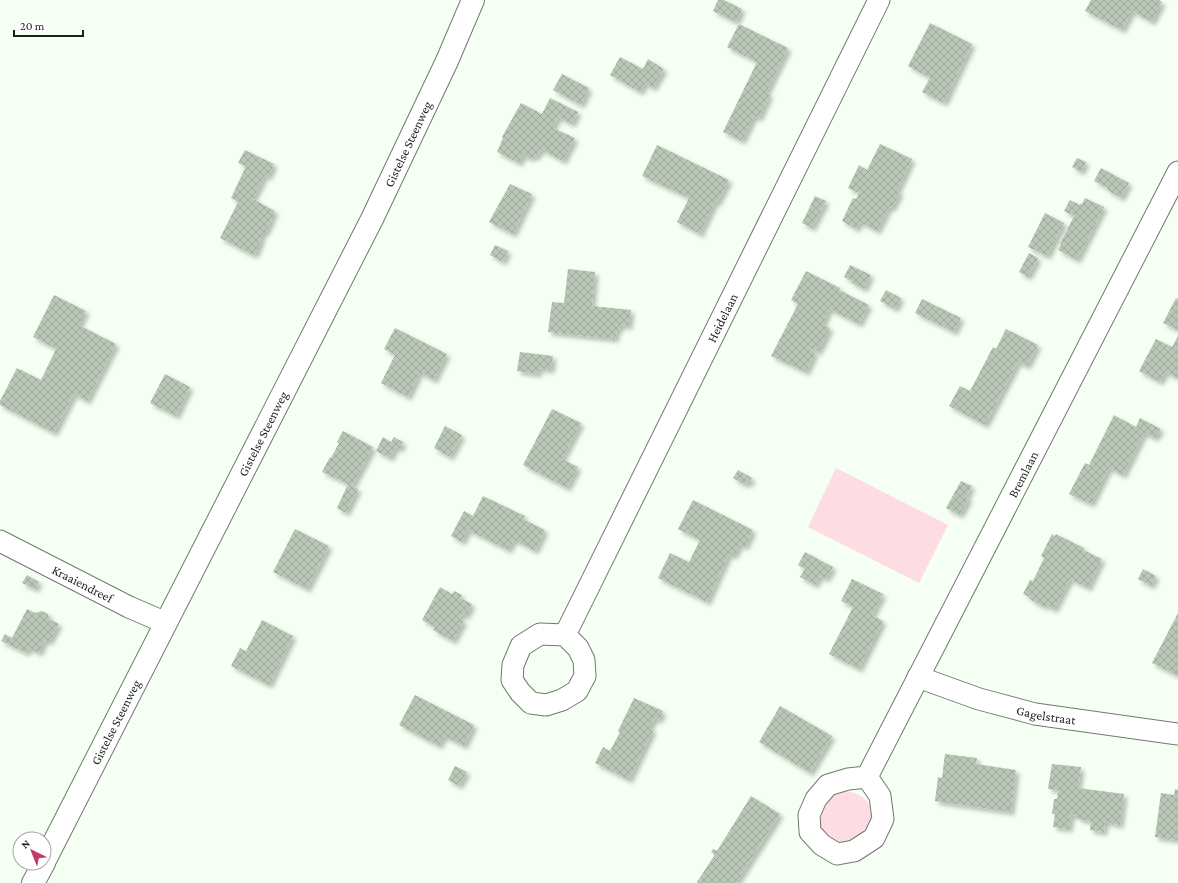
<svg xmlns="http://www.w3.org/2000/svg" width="1178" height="883" viewBox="0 0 1178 883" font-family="'Crimson Pro',serif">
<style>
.grass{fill:#fddce4}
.building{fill:url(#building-cross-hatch);filter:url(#shadow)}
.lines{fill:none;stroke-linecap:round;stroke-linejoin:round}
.minor-casing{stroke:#6e7b6c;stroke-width:23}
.secondary-casing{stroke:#6e7b6c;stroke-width:24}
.minor{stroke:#fff;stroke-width:21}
.secondary{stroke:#fff;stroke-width:22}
.labels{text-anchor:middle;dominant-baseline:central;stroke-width:3;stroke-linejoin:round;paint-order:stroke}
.street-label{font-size:13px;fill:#1c221b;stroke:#fff}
</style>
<defs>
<pattern id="building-cross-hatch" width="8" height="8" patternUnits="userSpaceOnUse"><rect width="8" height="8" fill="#b8c7b6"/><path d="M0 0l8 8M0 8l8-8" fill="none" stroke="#9eab9c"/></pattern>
<filter id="shadow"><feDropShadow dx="3.5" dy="3.5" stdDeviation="2" flood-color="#0004"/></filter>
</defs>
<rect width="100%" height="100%" fill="#f6fff4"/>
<!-- grass -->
<path class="grass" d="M 836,468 L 948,525 L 919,583 L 808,527 Z
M 841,791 C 860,790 880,806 870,827 C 867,833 855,840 849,844 L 836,843 L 822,832 L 819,825 L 819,812 L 832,794 Z"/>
<!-- building -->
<path class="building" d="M 718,0 L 724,0 L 742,9 L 736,22 L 713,11 Z
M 1091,0 L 1159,0 L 1162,2 L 1152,22 L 1132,11 L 1122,30 L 1085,11 Z
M 930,23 L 972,44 L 944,103 L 922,92 L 930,78 L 908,66 Z
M 739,24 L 788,48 L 766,93 L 770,94 L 759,118 L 754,116 L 742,141 L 723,132 L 757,62 L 727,47 Z
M 620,57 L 643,69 L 648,59 L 664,69 L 653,88 L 645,83 L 640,92 L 610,75 Z
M 562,74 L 589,88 L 581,105 L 553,90 Z
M 550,98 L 578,112 L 572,124 L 558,117 L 553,128 L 575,138 L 563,161 L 542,150 L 541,149 L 537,156 L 529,158 L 523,155 L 519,163 L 497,152 L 503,138 L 502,137 L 521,103 L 542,114 Z
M 880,144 L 912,159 L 897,191 L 900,193 L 892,208 L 889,207 L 877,231 L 860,222 L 856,229 L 842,221 L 853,198 L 856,199 L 859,193 L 848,188 L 859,165 L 867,170 Z
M 657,145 L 729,180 L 717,203 L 715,202 L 700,233 L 703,234 L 702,235 L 677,222 L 689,198 L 642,176 Z
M 245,150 L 274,164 L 268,177 L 265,175 L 253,199 L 275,211 L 266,232 L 264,232 L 260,240 L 261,241 L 255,254 L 253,255 L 220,238 L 238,202 L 231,198 L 246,166 L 238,163 Z
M 1077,158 L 1086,162 L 1081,172 L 1072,167 Z
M 1101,168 L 1129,183 L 1121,198 L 1107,190 L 1108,188 L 1094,181 Z
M 510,184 L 532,194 L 513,234 L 489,222 Z
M 815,196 L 826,201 L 812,228 L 802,223 Z
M 1085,198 L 1104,207 L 1077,260 L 1058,250 L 1061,244 L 1060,244 L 1074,216 L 1064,211 L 1070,200 L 1080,205 L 1081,203 L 1082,204 Z
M 1045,213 L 1064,223 L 1047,256 L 1028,247 Z
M 495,245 L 508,251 L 503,262 L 490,255 Z
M 1029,253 L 1038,258 L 1028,277 L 1019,272 Z
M 850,265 L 871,275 L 864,289 L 852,283 L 852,281 L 844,277 Z
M 568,269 L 595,272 L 592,306 L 631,310 L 629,326 L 620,325 L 619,330 L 617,330 L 615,339 L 548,332 L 552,302 L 564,303 Z
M 806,271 L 840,288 L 839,290 L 869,305 L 859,324 L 829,309 L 823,324 L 830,328 L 818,352 L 811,348 L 810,350 L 815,353 L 806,372 L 771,356 L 798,304 L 791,300 Z
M 886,290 L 901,298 L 895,309 L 880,301 Z
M 54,295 L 86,311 L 79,325 L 116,344 L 87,401 L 74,394 L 54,433 L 0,405 L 0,401 L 17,368 L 41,380 L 56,349 L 33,337 Z
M 1176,298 L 1178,299 L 1178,330 L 1163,323 Z
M 922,299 L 961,318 L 954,332 L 915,313 Z
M 395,328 L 447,354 L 434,380 L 418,372 L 417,373 L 419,374 L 408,397 L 381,383 L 395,355 L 384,349 Z
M 1006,329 L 1038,345 L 1027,366 L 1018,362 L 985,425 L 949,406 L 960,386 L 970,391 L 993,347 L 996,349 Z
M 1178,336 L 1178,378 L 1165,372 L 1160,382 L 1139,371 L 1156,339 L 1172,347 Z
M 520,352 L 553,356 L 551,370 L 539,368 L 538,374 L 517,371 Z
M 165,374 L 190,387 L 176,416 L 150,403 Z
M 552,409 L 581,423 L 562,459 L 578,467 L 567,488 L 523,465 Z
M 1114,415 L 1136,427 L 1140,418 L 1161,429 L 1155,438 L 1144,433 L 1123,475 L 1109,468 L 1091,504 L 1069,494 L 1085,463 L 1089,465 Z
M 445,426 L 462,435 L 450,457 L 434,448 Z
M 343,431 L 373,447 L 352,486 L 358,489 L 346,513 L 337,508 L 348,484 L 322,472 L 330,457 L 331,458 L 339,443 L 337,442 Z
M 383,437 L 391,442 L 394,437 L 403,442 L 400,449 L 396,447 L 390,458 L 376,451 Z
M 738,470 L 752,478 L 749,484 L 746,482 L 745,485 L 733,478 Z
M 961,481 L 972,486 L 966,497 L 969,498 L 960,515 L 946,508 Z
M 483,496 L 525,516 L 523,519 L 545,530 L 535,551 L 514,540 L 508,550 L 468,530 L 462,542 L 451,536 L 464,511 L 473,516 Z
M 693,500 L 753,530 L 745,547 L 740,544 L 734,556 L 729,554 L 707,602 L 658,578 L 670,553 L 689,562 L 700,540 L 678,529 Z
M 295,529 L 329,546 L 307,589 L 273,572 Z
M 1052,534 L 1055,536 L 1056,534 L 1084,548 L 1083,550 L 1102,559 L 1088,588 L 1070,579 L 1054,610 L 1048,606 L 1042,606 L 1033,601 L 1029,598 L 1030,597 L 1023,594 L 1030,580 L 1033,581 L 1044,558 L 1041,556 Z
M 805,552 L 833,567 L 826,579 L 820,576 L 815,585 L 800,577 L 805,569 L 798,565 Z
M 1143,569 L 1156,576 L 1151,586 L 1138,579 Z
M 27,575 L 39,582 L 35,589 L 22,583 Z
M 852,579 L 883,594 L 872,615 L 883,621 L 859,669 L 829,654 L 853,607 L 841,601 Z
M 440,587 L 452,594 L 454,591 L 462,595 L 460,598 L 472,604 L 466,616 L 462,614 L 459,619 L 464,621 L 453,641 L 433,630 L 435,627 L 422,620 Z
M 27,609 L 35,613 L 42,611 L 48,614 L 49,619 L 59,624 L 49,642 L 45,640 L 39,653 L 29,648 L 26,653 L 1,641 L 5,634 L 12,638 Z
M 1178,613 L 1178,676 L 1152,663 Z
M 262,620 L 293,636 L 269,685 L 231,666 L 240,648 L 246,651 Z
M 415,695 L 474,725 L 464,746 L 444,736 L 439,746 L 399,725 Z
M 634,698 L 663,711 L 659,720 L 655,718 L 649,728 L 653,730 L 629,780 L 595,763 L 603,747 L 610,751 L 620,732 L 618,731 Z
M 780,706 L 832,736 L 810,773 L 759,742 Z
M 945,754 L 977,758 L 976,764 L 1016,770 L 1011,812 L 935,801 L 938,777 L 942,778 Z
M 1052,764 L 1081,767 L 1078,788 L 1124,794 L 1120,825 L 1105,822 L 1104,832 L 1090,830 L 1091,821 L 1078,819 L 1078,816 L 1071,815 L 1069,829 L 1053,827 L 1055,814 L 1052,814 L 1054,799 L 1057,799 L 1058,790 L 1048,789 Z
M 455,766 L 467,772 L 459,786 L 448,780 Z
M 1175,789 L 1178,790 L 1178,840 L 1155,837 L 1161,793 L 1174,795 Z
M 751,796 L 780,814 L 736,883 L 698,883 L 697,882 L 714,856 L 714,854 L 711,852 L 713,849 L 717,851 Z"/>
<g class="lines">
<!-- minor casing -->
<g class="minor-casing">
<g id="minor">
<path id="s1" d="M 0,541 L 129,607 L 166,623"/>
<path d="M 540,634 L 565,635 L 578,648 L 584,660 L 585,676 L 577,691 L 562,700 L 546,705 L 531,703 L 520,692 L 512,680 L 513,665 L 521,646 Z"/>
<path id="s2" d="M 565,635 L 879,0"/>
<path id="s3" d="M 918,677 L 979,699 L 1035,714 L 1178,734"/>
<path id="s4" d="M 867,777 L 880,796 L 883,819 L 874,838 L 854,851 L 837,854 L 822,845 L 810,832 L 809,815 L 816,799 L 828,785 L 848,779 L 867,777 L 1178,172"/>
</g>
</g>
<!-- secondary casing -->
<g class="secondary-casing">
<g id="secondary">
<path id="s5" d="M 44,862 L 372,219 L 447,61 L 473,0"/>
<path d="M 33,883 L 44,863"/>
</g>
</g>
<!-- minor -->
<use href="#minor" class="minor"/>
<!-- secondary -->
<use href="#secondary" class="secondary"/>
</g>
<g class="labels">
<!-- street labels -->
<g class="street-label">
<text stroke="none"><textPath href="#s5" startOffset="805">Gistelse Steenweg</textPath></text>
<text stroke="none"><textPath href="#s2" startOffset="354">Heidelaan</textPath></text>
<text stroke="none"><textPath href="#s5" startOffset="481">Gistelse Steenweg</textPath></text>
<text stroke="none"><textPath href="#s4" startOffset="577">Bremlaan</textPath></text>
<text stroke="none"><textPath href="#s1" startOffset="93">Kraaiendreef</textPath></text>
<text stroke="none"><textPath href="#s3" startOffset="134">Gagelstraat</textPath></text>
<text stroke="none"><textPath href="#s5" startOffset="157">Gistelse Steenweg</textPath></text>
</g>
</g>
<!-- north arrow -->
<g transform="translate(32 851) rotate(317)"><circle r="19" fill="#ffffff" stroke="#a4a7a4"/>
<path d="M0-3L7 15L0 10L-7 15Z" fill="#c4386c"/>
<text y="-6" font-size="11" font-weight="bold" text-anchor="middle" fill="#1c221b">N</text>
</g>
<!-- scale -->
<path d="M14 30v6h69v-6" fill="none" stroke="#1c221b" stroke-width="2"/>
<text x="20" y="30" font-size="12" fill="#1c221b" stroke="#ffffff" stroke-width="3" paint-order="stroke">20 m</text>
</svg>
